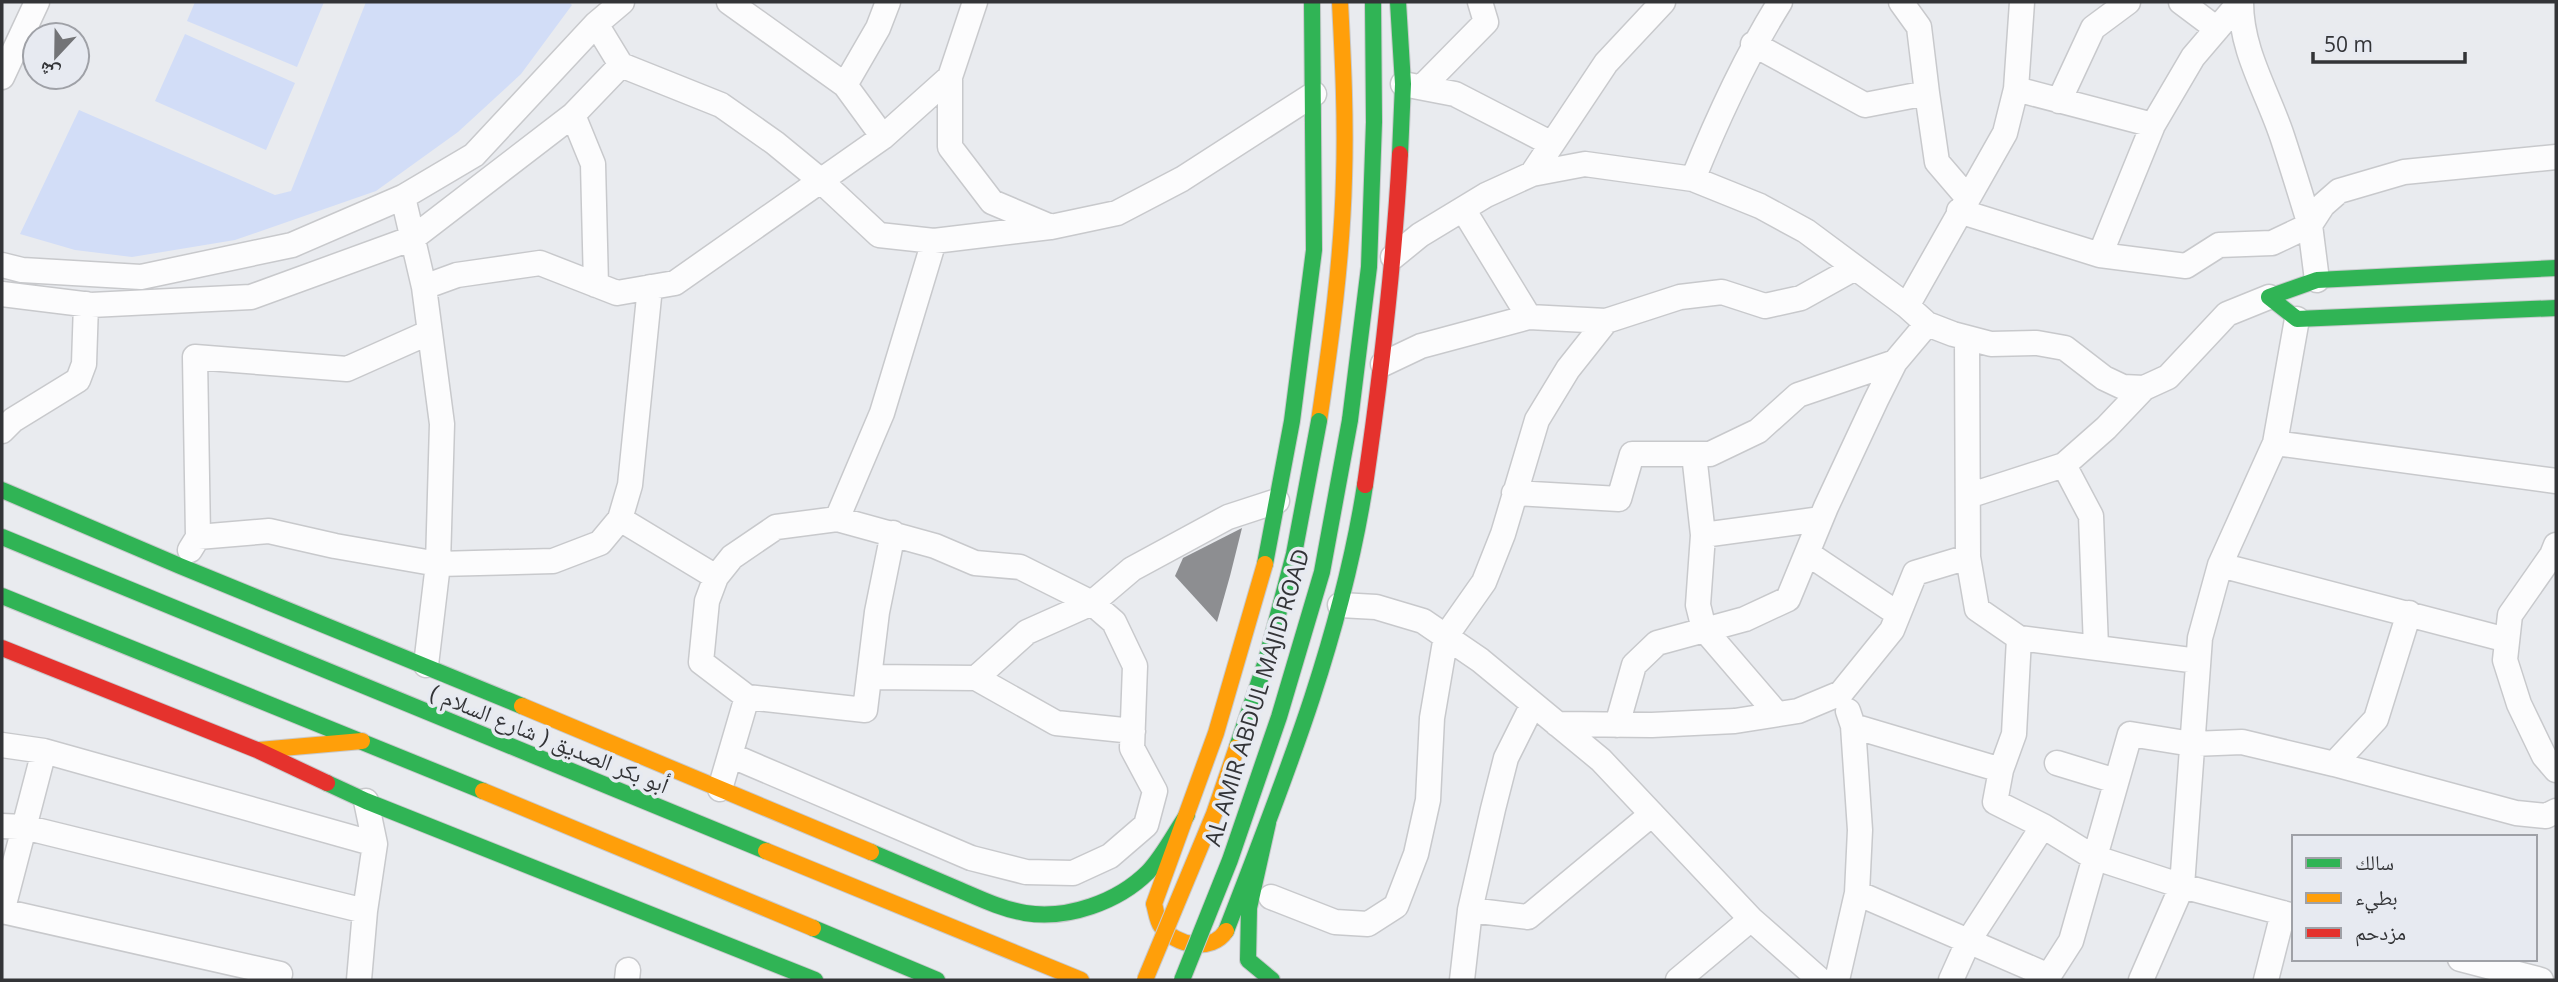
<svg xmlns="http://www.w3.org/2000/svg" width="2558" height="982" viewBox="0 0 2558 982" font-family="'Open Sans','Noto Naskh Arabic',sans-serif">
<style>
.green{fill:#d2ddf7}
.building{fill:#8d8e91}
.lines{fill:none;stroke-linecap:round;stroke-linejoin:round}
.street-casing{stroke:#c8c9cc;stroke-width:27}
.fast-casing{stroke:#c8c9cc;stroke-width:18}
.slow-casing{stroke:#c8c9cc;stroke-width:18}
.jam-casing{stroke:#c8c9cc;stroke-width:18}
.street{stroke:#fcfcfd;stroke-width:24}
.fast{stroke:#30b455;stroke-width:16}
.slow{stroke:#ff9f0a;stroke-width:16}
.jam{stroke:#e5322d;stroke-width:16}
.fast-bridge-casing{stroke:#c8c9cc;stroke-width:18;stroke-linecap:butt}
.slow-bridge-casing{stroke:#c8c9cc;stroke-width:18;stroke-linecap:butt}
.fast-bridge{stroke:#30b455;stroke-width:16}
.slow-bridge{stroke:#ff9f0a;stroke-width:16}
.labels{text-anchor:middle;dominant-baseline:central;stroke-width:7;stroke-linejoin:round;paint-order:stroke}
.street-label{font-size:23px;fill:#333437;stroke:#e7eaf1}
</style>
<rect width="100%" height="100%" fill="#e9ebef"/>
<!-- green -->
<path class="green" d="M 195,2 L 324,2 L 297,67 L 187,21 Z
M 366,2 L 569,2 L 572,5 L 521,74 L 458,132 L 376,191 L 235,240 L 132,257 L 75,250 L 20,234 L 79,110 L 275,195 L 291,191 Z
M 185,34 L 295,83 L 266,150 L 155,101 Z"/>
<!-- building -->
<path class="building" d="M 1242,528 L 1230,576 L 1217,622 L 1175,576 L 1183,558 Z"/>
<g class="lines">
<!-- street casing -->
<g class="street-casing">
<path id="street" d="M 729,2 L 845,85 L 883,137
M 975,2 L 950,77 L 950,147 L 992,202 L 1051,227 L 1117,213 L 1182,179 L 1314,94
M 1901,2 L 1919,27 L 1927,93
M 2181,2 L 2217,29
M 1753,44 L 1865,105 L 1927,93 L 1937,162 L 1967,197
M 621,65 L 721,105 L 775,143 L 820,180 L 879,235 L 934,241 L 1050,227
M 2,77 L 37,2
M 1403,84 L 1455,94 L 1552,144
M 845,85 L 878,28 L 888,2
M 1422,87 L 1486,22 L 1480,2
M 2016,89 L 2153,125
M 2059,101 L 2093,28 L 2128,2
M 573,115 L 593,164 L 596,285
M 1532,174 L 1606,63 L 1663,2
M 1693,179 C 1718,117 1745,58 1780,2
M 403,197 L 424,287 L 442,424 L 438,564 L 426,665
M 1463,209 L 1529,317
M 1959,211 L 2100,255 L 2186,266 L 2219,245 L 2272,243 L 2310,225 C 2301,196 2292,166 2282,136 C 2267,91 2241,51 2241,2
M 2100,255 L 2153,125 L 2193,57 L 2240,2
M 1393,257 L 1420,235 L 1486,195 L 1532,174 L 1585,164 L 1693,179 L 1760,206 L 1806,231 L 1907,306 L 1927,324 L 1953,334 L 1991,344 L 2037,343 L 2065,348 L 2104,378 L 2123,387 L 2144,388 L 2168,377 L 2227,314 L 2269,297
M 2,265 L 22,270 L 141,277 L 292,245 L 403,197 L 474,155 L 596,24 L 622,2
M 2317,280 L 2310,225 L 2323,205 L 2339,191 L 2404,172 L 2556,157
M 424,287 L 457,275 L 540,263 L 617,293 L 675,283 L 883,137 L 950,77
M 2,294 L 91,305 L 251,297 L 413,238 L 573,115 L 621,65 L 596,24
M 1907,306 L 2005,133 L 2016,89 L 2022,2
M 1967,338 L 1968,557 L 1977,609 L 2019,638 L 2198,661
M 1383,364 L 1421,346 L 1529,317 L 1606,321 L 1680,297 L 1722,292 L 1765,306 L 1801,298 L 1855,268
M 2,431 L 13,420 L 78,380 L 84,364 L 86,304
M 2275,443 L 2556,481
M 1694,454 L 1703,535 L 1698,605 L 1704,629 L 1777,714
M 2064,465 L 2091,516 L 2096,647
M 1514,493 L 1619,499 L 1632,454 L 1710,454 L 1758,431 L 1798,395 L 1895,362
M 1968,496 L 2064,465 L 2106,428 L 2144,388
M 620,519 L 716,577
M 837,519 L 882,413 L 934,241
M 1703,535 L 1821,519
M 198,537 L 269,531 L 335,546 L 438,564 L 553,561 L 600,543 L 620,519 L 630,485 L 650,287
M 2556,545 L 2552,555 L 2510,615 L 2505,660 L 2519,704 L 2544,756 L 2556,770
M 190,550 L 198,537 L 195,357 L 347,369 L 430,332
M 1807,553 L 1898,614
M 2220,565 L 2507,640
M 1340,605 L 1376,607 L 1423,621 L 1480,660 L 1601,760 L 1751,919 L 1820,980
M 869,677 L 976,678 L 1056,723 L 1133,731
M 976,678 L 1027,632 L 1092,603 L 1132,569 L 1228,517 L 1277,501
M 747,697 L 865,710 L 877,612 L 893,533
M 1557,724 L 1652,725 L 1735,721 L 1798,711 L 1841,693 L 1892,630 L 1915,573 L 1968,557
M 1617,725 L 1634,665 L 1657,643 L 1745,619 L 1788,599 L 1826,507 L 1876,400 L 1895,362 L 1927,324
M 1853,726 L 2001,770 L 1995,802 L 2043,826 L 2093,857 L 2182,886 L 2294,916
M 2,745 L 44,751 L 375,844
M 2057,763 L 2116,781
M 2334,764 L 2516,813 L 2546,816 L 2556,811
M 2001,770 L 2014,734 L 2019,638
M 720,789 L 747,697 L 701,662 L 707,601 L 716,577 L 732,557 L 776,527 L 837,519 L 935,546 L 975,563 L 1020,567 L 1092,603 L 1114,622 L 1135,666 L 1132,748 L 1155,791 L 1146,825 L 1110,856 L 1073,873 L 1026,872 L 971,858 L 730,755
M 2,826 L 24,827 L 365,911
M 1857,893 L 2049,976
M 1271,897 L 1335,922 L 1368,924 L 1396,906 L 1416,854 L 1428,800 L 1432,718 L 1446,636 L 1484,582 L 1503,534 L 1537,420 L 1568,369 L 1606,321
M 1470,910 L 1528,917 L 1652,814
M 2,911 L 280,974 L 278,980
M 2,912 L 44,751
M 2460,959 L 2541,980
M 359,980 L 365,911 L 375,844 L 366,801
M 627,980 L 628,970
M 1462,980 L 1470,910 L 1493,809 L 1506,758 L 1533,704
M 1678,980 L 1751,919
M 1837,980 L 1857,893 L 1860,830 L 1853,726 L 1848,711
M 1951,980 L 1969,940 L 2043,826
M 2046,980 L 2071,941 L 2130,734 L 2192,744 L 2242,742 L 2334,764 L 2376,719 L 2409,613
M 2141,980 L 2182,886 L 2200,638 L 2220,565 L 2275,443 L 2297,319
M 2266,980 L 2283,913"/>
</g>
<!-- fast casing -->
<g class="fast-casing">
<path id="fast" d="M 1398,2 L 1403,84 L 1400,154
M 2556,268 L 2317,280 L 2269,297 L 2297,319 L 2556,308
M 1350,420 L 1369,267 L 1374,122 L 1373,2
M 2,490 L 180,566 L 522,706
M 2,537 L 766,851
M 1265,564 L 1292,421 L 1314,250 L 1312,2
M 2,596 L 483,791
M 327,783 L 366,801 L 815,980
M 1268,823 L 1249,908 L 1248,960 L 1272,980
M 871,852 C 901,865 930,877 960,890 C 981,899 1002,909 1025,913 C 1067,920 1118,902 1148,872 C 1164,855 1174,834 1187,815
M 813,928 L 937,980
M 1226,931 C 1282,786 1341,640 1365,485"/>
</g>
<!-- slow casing -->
<g class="slow-casing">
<path id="slow" d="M 1319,421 C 1331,340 1342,259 1344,178 C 1346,119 1343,60 1340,2
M 522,706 L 871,852
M 259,750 L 362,741
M 483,791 L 813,928
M 766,851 L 1081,980
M 1226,931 C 1212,953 1175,946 1161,926 C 1157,921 1156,910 1154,904 L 1216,733 L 1265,564"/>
</g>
<!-- jam casing -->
<g class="jam-casing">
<path id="jam" d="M 1365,485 C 1381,375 1394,265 1400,154
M 2,648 L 257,750 L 327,783"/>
</g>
<!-- street -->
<use href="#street" class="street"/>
<!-- fast -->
<use href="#fast" class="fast"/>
<!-- slow -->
<use href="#slow" class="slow"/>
<!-- jam -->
<use href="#jam" class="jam"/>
<!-- fast-bridge casing -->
<g class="fast-bridge-casing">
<path id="fast-bridge" d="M 1237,747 L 1265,664 L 1294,554 L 1319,421
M 1182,980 L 1230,860 L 1279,717 L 1322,572 L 1350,420"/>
</g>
<!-- slow-bridge casing -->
<g class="slow-bridge-casing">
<path id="slow-bridge" d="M 1145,980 L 1214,814 L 1237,747"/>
</g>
<!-- fast-bridge -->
<use href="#fast-bridge" class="fast-bridge"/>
<!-- slow-bridge -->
<use href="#slow-bridge" class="slow-bridge"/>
</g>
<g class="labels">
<!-- street labels -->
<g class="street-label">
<text transform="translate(1256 697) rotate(-73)">AL AMIR ABDUL MAJID ROAD</text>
<text transform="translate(550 738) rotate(22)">( شارع السلام ) أبو بكر الصديق</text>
</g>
</g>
<!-- border -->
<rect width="2558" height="982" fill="none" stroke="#333437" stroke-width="7"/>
<!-- legend -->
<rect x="2292" y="835" width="245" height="126" fill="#e7eaf1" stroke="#9fa1a7" stroke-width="2"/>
<rect x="2306" y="858" width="35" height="10" fill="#30b455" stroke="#9fa1a7" stroke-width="2"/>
<text x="2355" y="870" font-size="21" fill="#333437">سالك</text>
<rect x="2306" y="893" width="35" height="10" fill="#ff9f0a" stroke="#9fa1a7" stroke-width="2"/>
<text x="2355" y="905" font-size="21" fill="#333437">بطيء</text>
<rect x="2306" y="928" width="35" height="10" fill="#e5322d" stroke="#9fa1a7" stroke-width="2"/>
<text x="2355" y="940" font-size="21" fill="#333437">مزدحم</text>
<!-- north arrow -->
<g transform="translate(56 56) rotate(202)"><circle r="33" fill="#e7eaf1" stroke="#9fa1a7" stroke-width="2"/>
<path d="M0-5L12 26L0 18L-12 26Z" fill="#737477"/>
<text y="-10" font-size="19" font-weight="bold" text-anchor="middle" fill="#333437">ش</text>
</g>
<!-- scale -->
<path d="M2313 52v10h152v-10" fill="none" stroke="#333437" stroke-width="3.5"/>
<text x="2324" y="52" font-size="21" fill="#333437" stroke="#e7eaf1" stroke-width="5" paint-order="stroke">50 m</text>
</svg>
